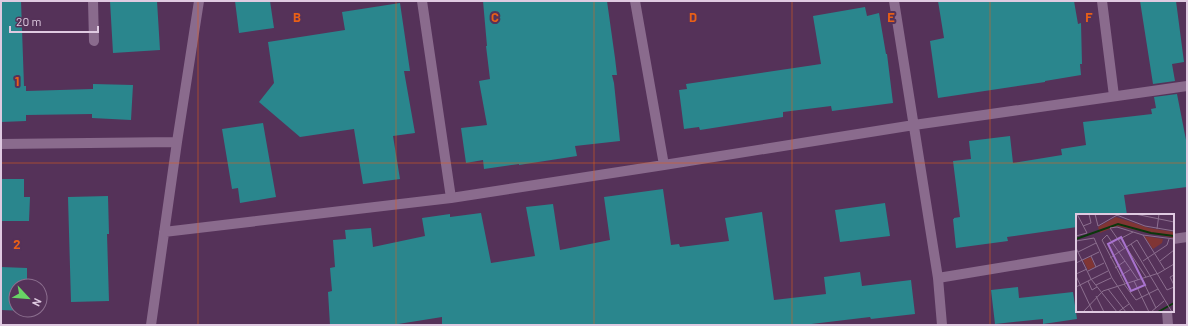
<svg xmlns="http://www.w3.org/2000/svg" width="1188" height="326" viewBox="0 0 1188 326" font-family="Barlow,sans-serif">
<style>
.building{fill:#2a868d}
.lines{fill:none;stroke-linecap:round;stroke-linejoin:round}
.minor{stroke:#8a6b8d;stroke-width:10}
.grid{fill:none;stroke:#e85f17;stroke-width:1;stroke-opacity:0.55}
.inset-river{fill:none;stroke:#0b370c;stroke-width:2}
.inset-road{fill:none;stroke:#8c6f8f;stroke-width:1}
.view{fill:#a873ce;fill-opacity:0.15;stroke:#a873ce;stroke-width:2}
.inset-edge{fill:none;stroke:#dfcae1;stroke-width:2}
.grid-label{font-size:13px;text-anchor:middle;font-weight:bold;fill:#e85f17;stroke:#553259;stroke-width:4;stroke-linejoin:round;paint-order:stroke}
</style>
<rect width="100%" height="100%" fill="#553259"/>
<!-- building -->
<path class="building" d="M 1,1 L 21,1 L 24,86 L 26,86 L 26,91 L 93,89 L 93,84 L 133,85 L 131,120 L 92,118 L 92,114 L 26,115 L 26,121 L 1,122 Z
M 110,1 L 157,1 L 160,50 L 113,53 Z
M 235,1 L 270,1 L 274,28 L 239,33 Z
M 483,1 L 607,1 L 615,58 L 617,75 L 612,75 L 614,83 L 620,141 L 575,146 L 577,156 L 519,165 L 519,164 L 484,169 L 483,160 L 466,163 L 461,128 L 487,125 L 479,81 L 490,79 L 486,46 L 487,46 Z
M 938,1 L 1074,1 L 1078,24 L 1081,23 L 1082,64 L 1080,64 L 1081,75 L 1045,81 L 1045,82 L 938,98 L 930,41 L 944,38 Z
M 1140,1 L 1176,1 L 1184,62 L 1172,64 L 1175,81 L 1153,84 Z
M 400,3 L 410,71 L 404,71 L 415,133 L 393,136 L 400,179 L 363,184 L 354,129 L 300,137 L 259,102 L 274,83 L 268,42 L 345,30 L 342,12 Z
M 865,7 L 867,16 L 879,13 L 886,54 L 887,54 L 893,103 L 832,111 L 831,106 L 783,112 L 783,117 L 700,130 L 699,127 L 684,129 L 679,90 L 687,89 L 686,84 L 821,64 L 813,16 Z
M 1177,94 L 1187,145 L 1187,187 L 1124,195 L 1127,215 L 1077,215 L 1077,227 L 1007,237 L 1008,241 L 956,248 L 953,219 L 954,219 L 954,218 L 960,217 L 953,161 L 971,159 L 969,141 L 1010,136 L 1013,163 L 1062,155 L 1061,149 L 1086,145 L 1083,122 L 1152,114 L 1151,109 L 1156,108 L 1154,97 Z
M 263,123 L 276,197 L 240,203 L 238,188 L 232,189 L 222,129 Z
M 1,179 L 24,179 L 24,197 L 30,197 L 29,221 L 1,221 Z
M 663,189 L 671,245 L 679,244 L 680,247 L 729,241 L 725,218 L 762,212 L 774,300 L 826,294 L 824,277 L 860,272 L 862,286 L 911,280 L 915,314 L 871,319 L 870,317 L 803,325 L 442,325 L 442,317 L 392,325 L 330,325 L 328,292 L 332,291 L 330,268 L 335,267 L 333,240 L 346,239 L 345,230 L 371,228 L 373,247 L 425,236 L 422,218 L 450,214 L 450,217 L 481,213 L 491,263 L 535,256 L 526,207 L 553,204 L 560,250 L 610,240 L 604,197 Z
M 108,196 L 109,234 L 107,234 L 109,301 L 71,302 L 68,197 Z
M 885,203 L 890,236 L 840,242 L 835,210 Z
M 1,267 L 27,268 L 27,286 L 16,286 L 16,310 L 26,310 L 26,311 L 1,310 Z
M 1018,287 L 1019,298 L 1073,292 L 1077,319 L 1043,324 L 1043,319 L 995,324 L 991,290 Z"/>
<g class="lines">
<!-- minor -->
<path class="minor" d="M 93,1 L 94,41
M 422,1 L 451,198
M 635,1 L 664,165
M 894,1 L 938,278 L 942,325
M 1102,1 L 1114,96
M 1,144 L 177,142
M 164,232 L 451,198 L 664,165 L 914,125 L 1187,86
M 1173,239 L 1187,237
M 938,278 L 1077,255
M 1167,311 L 1168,325
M 151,325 L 177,142 L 199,1"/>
</g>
<!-- grid -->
<path class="grid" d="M 198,1 L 198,325M 396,1 L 396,325M 594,1 L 594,325M 792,1 L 792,325M 990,1 L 990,325M 1,163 L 1187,163"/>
<!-- overview -->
<g transform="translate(1076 214)">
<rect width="98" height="98" fill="#553259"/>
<path d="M 40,3 L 73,14 L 98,18 L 98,24 L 41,12 L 24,19 L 22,13 ZM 68,22 L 87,25 L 86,29 L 77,35 ZM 15,43 L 19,53 L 12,56 L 7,46 Z" fill="#803534"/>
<path class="inset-river" d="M 0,25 L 42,10 L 75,19 L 98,22M 82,98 L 98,89"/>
<path class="inset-road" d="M 19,0 L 22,12 L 43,0M 38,0 L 69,12 L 98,17M 59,0 L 98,8M 7,12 L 15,9 L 13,0M 81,15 L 83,0M 67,21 L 98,25M 0,22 L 11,19 L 1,0M 42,26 L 57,18M 0,27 L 18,24 L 36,64 L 59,98M 55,30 L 96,98M 50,33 L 70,63M 0,34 L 15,65 L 41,98M 48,34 L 34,14 L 41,13 L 67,21 L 89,56M 2,38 L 20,29M 15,42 L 20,53M 34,44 L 61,26 L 91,76 L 98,73M 67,47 L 91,31 L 93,25M 84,47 L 98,36M 0,49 L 23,38M 39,54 L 49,47M 12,57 L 28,49M 0,60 L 11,55M 98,61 L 94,63 L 98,71M 0,62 L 17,98M 44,62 L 55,55M 66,65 L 80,94M 12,67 L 16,76 L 21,73M 58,67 L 73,98M 48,70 L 60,86 L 66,83M 49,70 L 26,26 L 31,21 L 62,66M 20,71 L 35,64M 0,73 L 32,57M 32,75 L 50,98M 20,82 L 28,98M 66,83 L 82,75M 7,98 L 27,77 L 83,59 L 98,50M 42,98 L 53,90M 75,98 L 88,87"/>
<path class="view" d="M 45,23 L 69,71 L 55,77 L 32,30 Z"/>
<rect width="98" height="98" class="inset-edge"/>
</g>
<g class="grid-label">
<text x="297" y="22">B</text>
<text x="495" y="22">C</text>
<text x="693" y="22">D</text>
<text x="891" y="22">E</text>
<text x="1089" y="22">F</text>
<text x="17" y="86">1</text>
<text x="17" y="249">2</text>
</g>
<!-- border -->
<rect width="1188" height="326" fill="none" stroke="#dfcae1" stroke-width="4"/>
<!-- north arrow -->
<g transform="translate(28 298) rotate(116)"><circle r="19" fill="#553259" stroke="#8c6f8f"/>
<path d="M0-3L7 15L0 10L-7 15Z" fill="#68d465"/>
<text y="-6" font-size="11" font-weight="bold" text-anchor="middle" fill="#dfcae1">N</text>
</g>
<!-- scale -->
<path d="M10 26v6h88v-6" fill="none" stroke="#dfcae1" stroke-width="2"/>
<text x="16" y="26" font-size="12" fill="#dfcae1" stroke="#553259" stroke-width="3" paint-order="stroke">20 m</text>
</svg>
